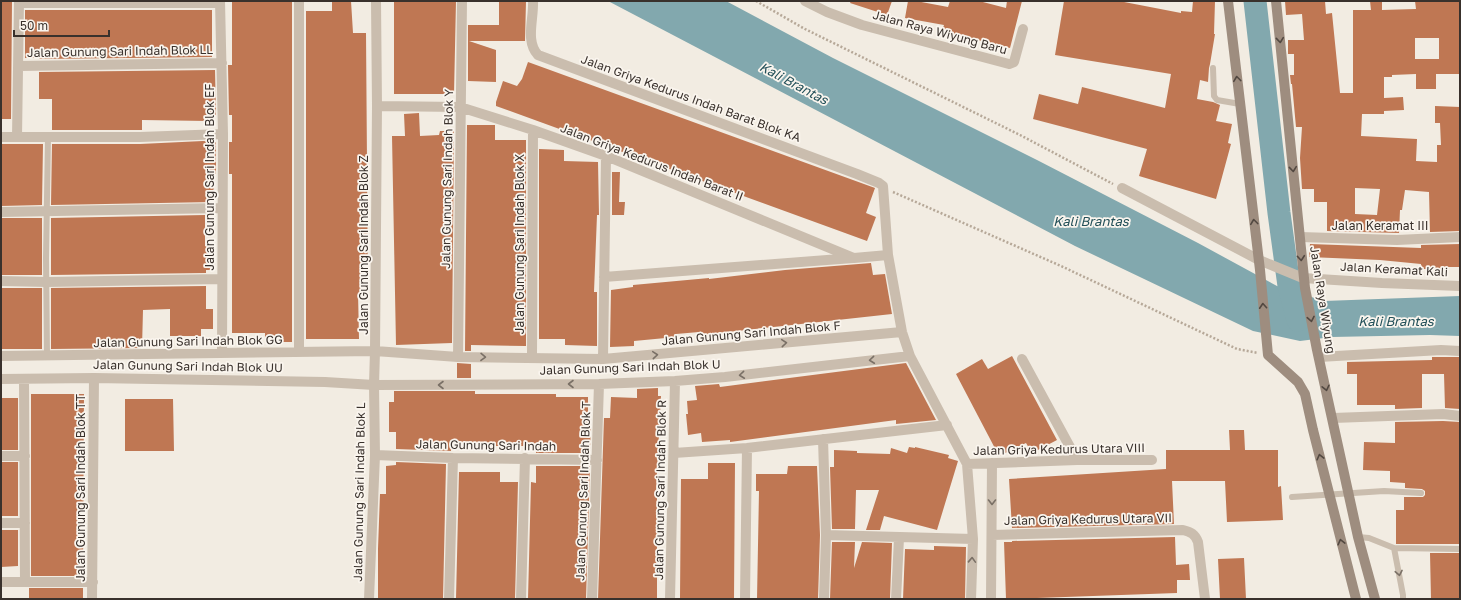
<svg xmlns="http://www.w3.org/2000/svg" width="1461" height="600" viewBox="0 0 1461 600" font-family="'Golos Text',sans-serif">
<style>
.water{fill:#82a8ae}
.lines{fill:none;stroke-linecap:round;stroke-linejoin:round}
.river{stroke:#82a8ae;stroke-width:23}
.building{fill:#bf7753;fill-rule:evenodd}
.path{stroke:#b6a898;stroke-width:2.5;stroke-dasharray:2 2;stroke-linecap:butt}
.lane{stroke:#cabdae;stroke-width:6}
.street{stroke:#cabdae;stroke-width:10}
.secondary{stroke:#9e8d7f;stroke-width:10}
.oneway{stroke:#524841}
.oneway2{stroke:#7a7066}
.labels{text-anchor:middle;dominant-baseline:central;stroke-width:3.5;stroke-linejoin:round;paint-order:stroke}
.street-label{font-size:12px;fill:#39312c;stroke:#faf5ee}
.water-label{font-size:13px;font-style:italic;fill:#235059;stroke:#faf5ee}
</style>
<rect width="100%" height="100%" fill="#f2ece2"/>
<!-- water -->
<path class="water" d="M 608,1 L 726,1 L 833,58 L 1037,160 L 1198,243 L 1277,286 L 1324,301 L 1460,296 L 1460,336 L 1430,335 L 1332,337 L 1300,341 L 1253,331 L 1075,246 Z"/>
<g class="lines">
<!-- river -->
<path class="river" d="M 1255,1 L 1279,213 L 1289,286 L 1298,320"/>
</g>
<!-- building -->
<path class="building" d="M 1,1 L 12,1 L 11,119 L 1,119 Z
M 232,1 L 292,1 L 292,342 L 265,342 L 265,333 L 232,333 L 232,174 L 229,174 L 229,142 L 232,142 L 232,115 L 229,115 L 228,65 L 232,65 Z
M 332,1 L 351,1 L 353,33 L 366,33 L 368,293 L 358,293 L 359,339 L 306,339 L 306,11 L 332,11 Z
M 394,1 L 456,1 L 454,94 L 394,94 Z
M 499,1 L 526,1 L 525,41 L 469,41 L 496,50 L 496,82 L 468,81 L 468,25 L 499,25 Z
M 851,1 L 892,1 L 887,15 L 850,3 Z
M 908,1 L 916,1 L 948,7 L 950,1 L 979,1 L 1006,8 L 1007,1 L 1022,1 L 1010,48 L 942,31 L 944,25 L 905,18 Z
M 1064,1 L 1119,1 L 1181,13 L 1181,11 L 1192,12 L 1193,1 L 1215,1 L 1214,34 L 1215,34 L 1210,64 L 1209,68 L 1208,82 L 1200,80 L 1197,99 L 1213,102 L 1220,105 L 1216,121 L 1232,124 L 1228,143 L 1231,144 L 1216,199 L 1139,176 L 1147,149 L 1033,119 L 1039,94 L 1078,104 L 1082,87 L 1165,108 L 1171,74 L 1055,55 Z
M 1285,1 L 1325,1 L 1326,14 L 1332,13 L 1340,93 L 1353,93 L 1353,10 L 1371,10 L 1370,1 L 1382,1 L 1382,10 L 1416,9 L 1415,1 L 1460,1 L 1460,74 L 1436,74 L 1436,89 L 1416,89 L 1416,74 L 1392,75 L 1392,77 L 1384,77 L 1384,98 L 1403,97 L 1404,110 L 1384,111 L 1384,114 L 1362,114 L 1361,136 L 1417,139 L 1416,161 L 1437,162 L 1437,145 L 1441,145 L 1440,123 L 1435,123 L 1435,106 L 1460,107 L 1460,231 L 1430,232 L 1429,192 L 1405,190 L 1402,210 L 1400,210 L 1399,233 L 1327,231 L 1327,202 L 1314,202 L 1314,189 L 1302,189 L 1300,158 L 1302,127 L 1296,127 L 1292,84 L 1291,84 L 1290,75 L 1294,75 L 1294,54 L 1288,54 L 1288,40 L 1304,40 L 1302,14 L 1286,15 ZM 1415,38 L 1439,38 L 1439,59 L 1415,59 ZM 1355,188 L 1380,189 L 1377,215 L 1355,214 Z
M 25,10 L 212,10 L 212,57 L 39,59 L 39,58 L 25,58 Z
M 528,62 L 875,188 L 866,213 L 876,217 L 867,241 L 496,106 L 496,102 L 503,81 L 517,86 L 522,79 Z
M 215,70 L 216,115 L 208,115 L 208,121 L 142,120 L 142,130 L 52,130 L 52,99 L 39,99 L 39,72 Z
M 419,113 L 420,136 L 439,135 L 440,131 L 454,131 L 452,343 L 396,345 L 392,136 L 405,136 L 404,114 Z
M 467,125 L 495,125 L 495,140 L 526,140 L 526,346 L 471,345 L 471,351 L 465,351 Z
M 203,141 L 216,142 L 216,174 L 214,174 L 213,202 L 51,205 L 52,144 L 140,144 Z
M 1,144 L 43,144 L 42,205 L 1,206 Z
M 539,149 L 564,150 L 564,161 L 598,162 L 599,215 L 597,215 L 594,292 L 597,292 L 597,346 L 565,345 L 565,339 L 539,339 Z
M 612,172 L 620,172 L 619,202 L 625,202 L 624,215 L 612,215 Z
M 205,215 L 205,246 L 213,246 L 213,270 L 206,270 L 206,273 L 51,275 L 51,218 Z
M 1,218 L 42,218 L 42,275 L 1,275 Z
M 1310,244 L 1421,248 L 1421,245 L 1460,244 L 1460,267 L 1441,267 L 1441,269 L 1421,269 L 1421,264 L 1380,260 L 1309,257 Z
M 871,263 L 873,275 L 885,274 L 892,314 L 719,333 L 719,337 L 699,339 L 699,332 L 676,334 L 676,337 L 634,341 L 634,346 L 610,347 L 611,290 L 633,287 L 633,285 L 709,278 L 709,279 L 785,270 Z
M 206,286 L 206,309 L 213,309 L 213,329 L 201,329 L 201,336 L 170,336 L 170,309 L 143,310 L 142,348 L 51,349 L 51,288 Z
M 1,288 L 42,288 L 42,349 L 1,349 Z
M 1012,356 L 1057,440 L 1032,453 L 1026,443 L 999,456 L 956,374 L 982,359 L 988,369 Z
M 1432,357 L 1460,357 L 1460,409 L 1445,408 L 1444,374 L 1422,374 L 1422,408 L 1395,409 L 1395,405 L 1357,405 L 1357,374 L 1347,374 L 1347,362 L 1432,360 Z
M 457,363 L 471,364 L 471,378 L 457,378 Z
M 906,363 L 936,420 L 896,424 L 896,420 L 730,442 L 730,440 L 702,442 L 701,433 L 688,435 L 686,414 L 688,414 L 687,401 L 697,400 L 695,386 L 719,384 L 720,387 Z
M 658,388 L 658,396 L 661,396 L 656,491 L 657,491 L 657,599 L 598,599 L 604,418 L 610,418 L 611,397 L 637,398 L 637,389 Z
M 394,391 L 475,391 L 475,394 L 556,394 L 556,397 L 588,397 L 588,419 L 591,419 L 590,453 L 536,453 L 536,446 L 451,446 L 451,451 L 396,449 L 396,432 L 389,432 L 389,402 L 394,402 Z
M 31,394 L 84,394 L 83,576 L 31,576 Z
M 1,398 L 18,398 L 18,450 L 1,450 Z
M 125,399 L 173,399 L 174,451 L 125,451 Z
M 1443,421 L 1460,422 L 1460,544 L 1396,544 L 1396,510 L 1404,510 L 1404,497 L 1423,497 L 1425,495 L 1425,491 L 1422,489 L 1405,488 L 1405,483 L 1390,482 L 1390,471 L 1363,470 L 1364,442 L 1395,443 L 1395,422 Z
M 1229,430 L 1244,430 L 1245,450 L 1278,450 L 1278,487 L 1281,486 L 1283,520 L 1227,522 L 1225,481 L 1172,481 L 1174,524 L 1012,528 L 1009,479 L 1166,469 L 1166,450 L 1230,450 Z
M 909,447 L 915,448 L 915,447 L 949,455 L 948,458 L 958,461 L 937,530 L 884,516 L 880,530 L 866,530 L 879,490 L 856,490 L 855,529 L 832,529 L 830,467 L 834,467 L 834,450 L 857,451 L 857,453 L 890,454 L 891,448 L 907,453 Z
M 1,462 L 18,462 L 18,516 L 1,516 Z
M 396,462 L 446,464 L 443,599 L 378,599 L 378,549 L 380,494 L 386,494 L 386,466 L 396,465 Z
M 708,463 L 735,463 L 734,599 L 680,599 L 681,479 L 708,479 Z
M 536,466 L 590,466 L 586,599 L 528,599 L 531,482 L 536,483 Z
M 788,466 L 817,466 L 820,535 L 818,599 L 757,599 L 759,491 L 756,491 L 756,474 L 787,474 Z
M 459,472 L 500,472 L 500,482 L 518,482 L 515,599 L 456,599 Z
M 1,530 L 18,530 L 18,566 L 1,567 Z
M 1175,537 L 1176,565 L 1189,564 L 1190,580 L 1177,580 L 1177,593 L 1006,599 L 1004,542 L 1012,542 L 1012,541 Z
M 832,542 L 855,542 L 854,568 L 862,542 L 892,543 L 890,599 L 830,599 Z
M 934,546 L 966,547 L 965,599 L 903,599 L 905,549 L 934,550 Z
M 1430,553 L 1460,553 L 1460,599 L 1431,599 Z
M 1244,558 L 1246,599 L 1220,599 L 1218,559 Z
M 29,588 L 83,588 L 83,599 L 29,599 Z"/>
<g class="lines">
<!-- path -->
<path class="path" d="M 756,1 L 805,29 L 1020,135 L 1113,184
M 893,192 L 1061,266 L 1237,349 L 1258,353"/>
<!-- lane -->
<path class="lane" d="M 1213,68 L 1214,96 L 1217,100 L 1240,104
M 47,356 L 46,258 L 48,137
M 1292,497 L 1384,491 L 1421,493
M 1358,537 L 1369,538 L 1394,548 L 1460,549
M 1394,548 L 1403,595 L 1403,599"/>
<!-- street -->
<path class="street" d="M 220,1 L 223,134 L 222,353
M 299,1 L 299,352
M 533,1 C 534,19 525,41 538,55 L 857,174 L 879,183 L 883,186 L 888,255 L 902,332 L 910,356 L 967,464 L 973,539 L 971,599
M 805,1 L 827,12 L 862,25 L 1009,64 L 1014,62 L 1023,29
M 19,3 L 220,3
M 19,66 L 222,63
M 377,106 L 460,107 L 533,130 L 606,156 L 854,258 L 888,255
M 1,137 L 140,137 L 223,134
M 17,137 L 19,1
M 1122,188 L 1259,260 L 1303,278 L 1382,283 L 1460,286
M 1,212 L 222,208
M 1300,237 L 1397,240 L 1460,237
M 604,277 L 853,258
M 1,281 L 47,282 L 221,279
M 1,356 L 375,351 L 458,357 L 603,359 L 902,332
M 458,357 L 462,1
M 1319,357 L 1441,350 L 1460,351
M 532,358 L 533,130
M 603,359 L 606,156
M 1022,359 L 1077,460
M 1,379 L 94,378 L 325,382 L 374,385 L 599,384 L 675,381 L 725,377 L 910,356
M 24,379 L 25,582
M 1333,418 L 1443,414 L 1460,416
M 823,439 L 826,535 L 824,599
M 674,453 L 747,448 L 947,425
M 375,455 L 453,458 L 597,460
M 1,456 L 25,456
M 967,464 L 1077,460 L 1152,460
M 1,523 L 25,523
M 826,535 L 973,539
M 992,535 L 1183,530 C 1191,532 1195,534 1198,542 L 1205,599
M 1,582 L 93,582
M 92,599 L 94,378
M 369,599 L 375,455 L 374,385 L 375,351 L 377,106 L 376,1
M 449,599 L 453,458
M 521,599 L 525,458
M 592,599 L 599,384
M 670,599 L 675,381
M 745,599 L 747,448
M 896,599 L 899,538
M 991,599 L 992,463"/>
<!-- secondary -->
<path class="secondary" d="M 1228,1 L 1260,270 L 1268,355 L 1298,382 L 1305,394 L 1313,430 L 1356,599
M 1276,1 L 1305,288 L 1317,350 L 1358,537 L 1375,599"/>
</g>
<!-- one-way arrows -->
<defs><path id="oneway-chevron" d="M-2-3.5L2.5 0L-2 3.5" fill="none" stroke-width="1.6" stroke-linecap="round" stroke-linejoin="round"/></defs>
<g class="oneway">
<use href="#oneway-chevron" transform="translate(1280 40) rotate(84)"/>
<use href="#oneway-chevron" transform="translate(1237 79) rotate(-97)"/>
<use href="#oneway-chevron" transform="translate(1293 169) rotate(84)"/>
<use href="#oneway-chevron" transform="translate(1254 222) rotate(-97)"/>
<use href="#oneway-chevron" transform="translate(1301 258) rotate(85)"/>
<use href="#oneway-chevron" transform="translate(1263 306) rotate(-94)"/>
<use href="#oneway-chevron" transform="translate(1311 319) rotate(79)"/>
<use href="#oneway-chevron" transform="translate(1326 388) rotate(77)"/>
<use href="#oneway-chevron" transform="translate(1320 457) rotate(-104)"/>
<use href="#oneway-chevron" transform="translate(1341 542) rotate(-104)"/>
</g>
<g class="oneway2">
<use href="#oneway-chevron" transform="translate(784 343) rotate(-5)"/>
<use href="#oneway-chevron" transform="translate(655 355) rotate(-5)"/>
<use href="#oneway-chevron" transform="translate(483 357) rotate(1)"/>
<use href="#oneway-chevron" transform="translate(872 360) rotate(174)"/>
<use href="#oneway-chevron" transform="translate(742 375) rotate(174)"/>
<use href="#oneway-chevron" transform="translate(571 384) rotate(180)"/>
<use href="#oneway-chevron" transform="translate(441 385) rotate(180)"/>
<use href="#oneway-chevron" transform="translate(992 502) rotate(90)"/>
<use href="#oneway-chevron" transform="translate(972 560) rotate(-88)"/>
<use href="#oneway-chevron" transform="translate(1399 573) rotate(79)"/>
</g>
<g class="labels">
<!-- street labels -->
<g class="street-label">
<text transform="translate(940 32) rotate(15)">Jalan Raya Wiyung Baru</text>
<text transform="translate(120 51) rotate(-1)">Jalan Gunung Sari Indah Blok LL</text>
<text transform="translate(691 98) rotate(20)">Jalan Griya Kedurus Indah Barat Blok KA</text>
<text transform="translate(652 162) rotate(21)">Jalan Griya Kedurus Indah Barat II</text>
<text transform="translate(209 177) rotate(-90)">Jalan Gunung Sari Indah Blok EF</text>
<text transform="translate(447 179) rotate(-89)">Jalan Gunung Sari Indah Blok Y</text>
<text x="1380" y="225">Jalan Keramat III</text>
<text transform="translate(519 244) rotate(-90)">Jalan Gunung Sari Indah Blok X</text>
<text transform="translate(363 245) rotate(-90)">Jalan Gunung Sari Indah Blok Z</text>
<text transform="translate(1394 269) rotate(3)">Jalan Keramat Kali</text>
<text transform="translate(1323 300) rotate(81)">Jalan Raya Wiyung</text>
<text transform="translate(751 333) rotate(-5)">Jalan Gunung Sari Indah Blok F</text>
<text transform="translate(188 341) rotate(-1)">Jalan Gunung Sari Indah Blok GG</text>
<text transform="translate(188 366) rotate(1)">Jalan Gunung Sari Indah Blok UU</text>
<text transform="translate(630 367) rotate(-2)">Jalan Gunung Sari Indah Blok U</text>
<text transform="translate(486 445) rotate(1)">Jalan Gunung Sari Indah</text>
<text transform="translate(1059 449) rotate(-1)">Jalan Griya Kedurus Utara VIII</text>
<text transform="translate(80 488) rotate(-90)">Jalan Gunung Sari Indah Blok TT</text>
<text transform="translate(660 490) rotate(-89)">Jalan Gunung Sari Indah Blok R</text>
<text transform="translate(583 491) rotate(-88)">Jalan Gunung Sari Indah Blok T</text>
<text transform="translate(359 492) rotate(-89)">Jalan Gunung Sari Indah Blok L</text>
<text transform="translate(1088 519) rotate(-1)">Jalan Griya Kedurus Utara VII</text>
</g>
<!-- water labels -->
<g class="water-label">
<text transform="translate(794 83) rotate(28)">Kali Brantas</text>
<text x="1091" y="221">Kali Brantas</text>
<text x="1396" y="321">Kali Brantas</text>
</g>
</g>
<!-- border -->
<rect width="1461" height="600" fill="none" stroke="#39312c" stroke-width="4"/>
<!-- scale -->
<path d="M14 30v6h95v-6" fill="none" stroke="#39312c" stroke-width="2"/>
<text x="20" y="30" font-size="12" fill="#39312c" stroke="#faf5ee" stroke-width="3" paint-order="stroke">50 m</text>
</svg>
